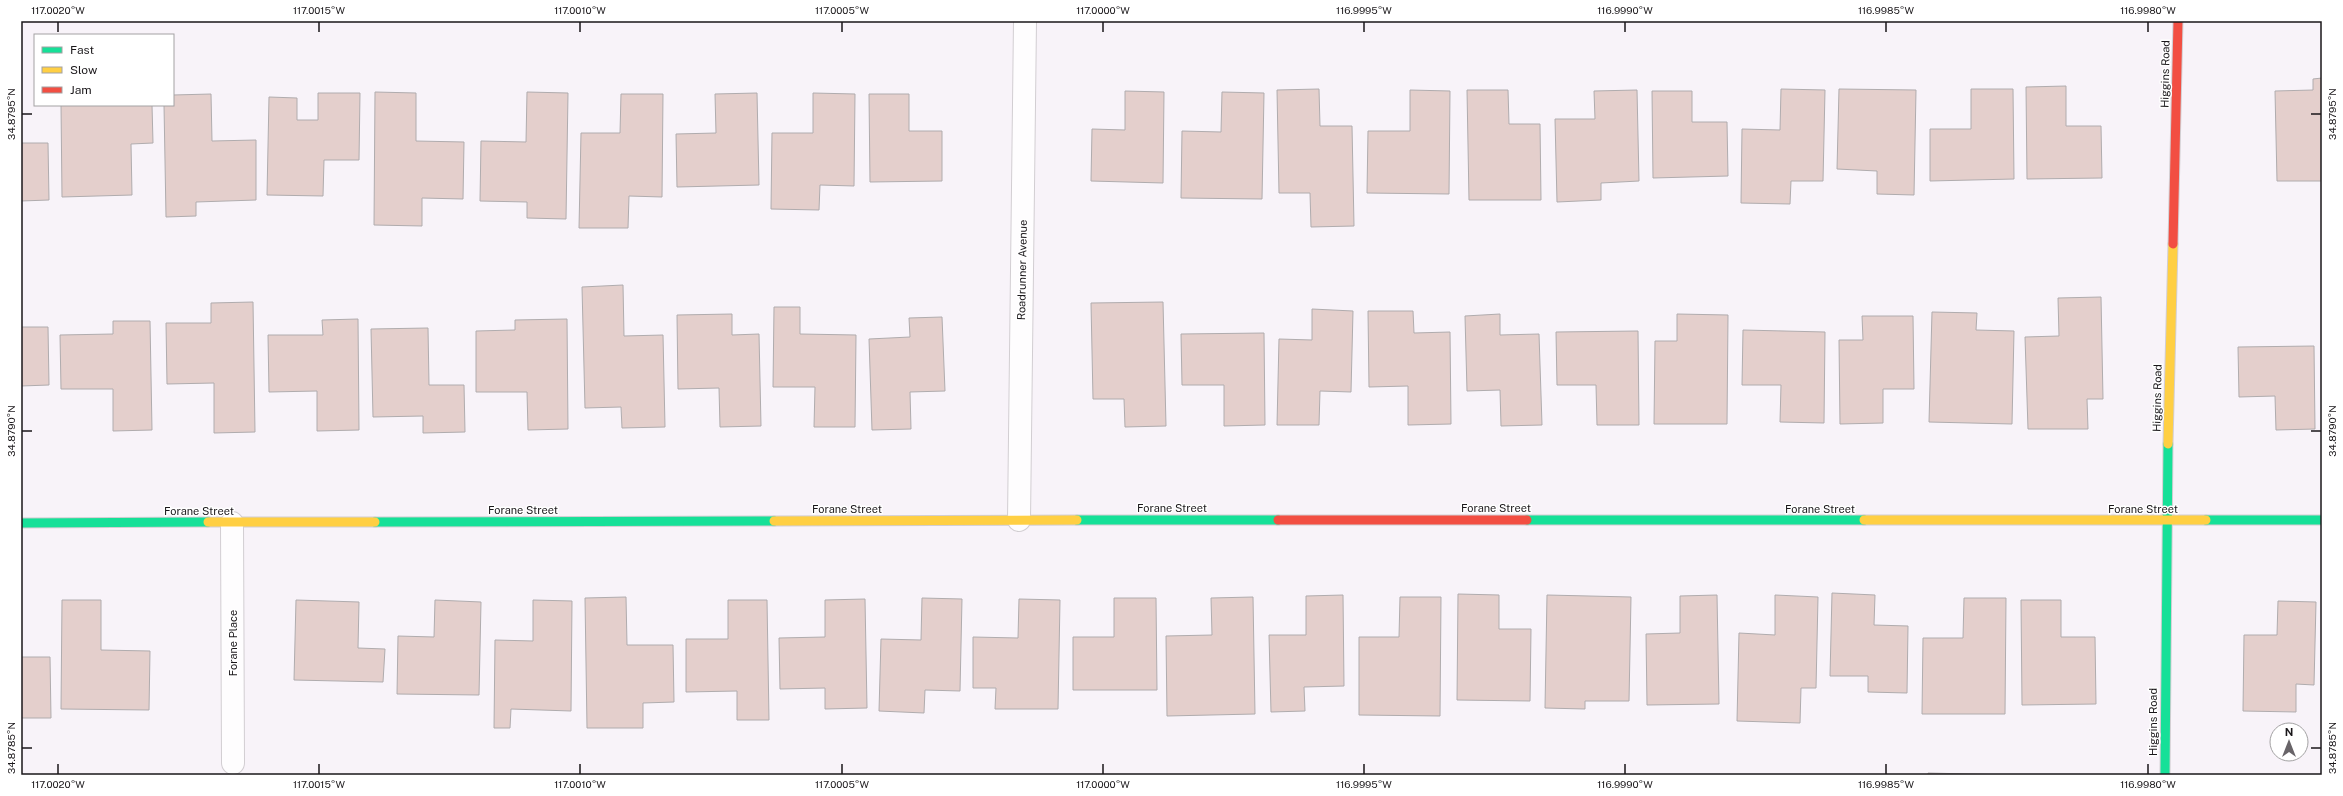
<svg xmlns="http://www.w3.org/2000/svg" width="2343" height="796" viewBox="0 0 2343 796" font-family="'Public Sans',sans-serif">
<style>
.building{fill:#e4cfcc;stroke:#b0acae}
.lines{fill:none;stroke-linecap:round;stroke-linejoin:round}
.street-casing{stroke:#d2ced2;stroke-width:24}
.fast-casing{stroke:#d2ced2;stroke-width:11}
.slow-casing{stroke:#d2ced2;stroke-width:11}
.jam-casing{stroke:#d2ced2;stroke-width:11}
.street{stroke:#fefdfe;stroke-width:22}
.fast{stroke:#16e098;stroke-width:9}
.slow{stroke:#ffcf43;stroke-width:9}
.jam{stroke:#f24e42;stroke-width:9}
.ticks{fill:none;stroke:#1a171a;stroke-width:1.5}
.labels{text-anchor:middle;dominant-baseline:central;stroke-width:3;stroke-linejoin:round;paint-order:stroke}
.street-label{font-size:11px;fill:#1a171a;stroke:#fff}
.neatline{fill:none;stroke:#1a171a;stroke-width:1.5}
.ticks-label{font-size:10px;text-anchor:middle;fill:#1a171a}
</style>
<rect width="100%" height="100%" fill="#f8f3f9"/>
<!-- building -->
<path class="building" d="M 2322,78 L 2322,181 L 2277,181 L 2275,91 L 2313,90 L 2313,79 Z
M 2066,86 L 2066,126 L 2101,126 L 2102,178 L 2027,179 L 2026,87 Z
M 1319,89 L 1320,126 L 1352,126 L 1354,226 L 1311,227 L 1310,193 L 1279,193 L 1277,90 Z
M 1781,89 L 1825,90 L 1823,181 L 1791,181 L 1790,204 L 1741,203 L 1742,129 L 1780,130 Z
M 1839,89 L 1916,90 L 1914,195 L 1877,194 L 1877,171 L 1837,169 Z
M 1971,89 L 2013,89 L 2014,179 L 1930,181 L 1930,129 L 1971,129 Z
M 1410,90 L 1450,91 L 1449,194 L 1367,193 L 1368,131 L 1410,131 Z
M 1467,90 L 1508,90 L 1509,124 L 1540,124 L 1541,200 L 1469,200 Z
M 1637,90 L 1639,181 L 1601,183 L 1601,200 L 1557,202 L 1555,119 L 1595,119 L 1594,91 Z
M 1125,91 L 1164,92 L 1163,183 L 1091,181 L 1092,129 L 1125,130 Z
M 1652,91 L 1692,91 L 1692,122 L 1727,122 L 1728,176 L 1653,178 Z
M 375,92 L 416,93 L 416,141 L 464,142 L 463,199 L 422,198 L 422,226 L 374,225 Z
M 527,92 L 568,93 L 566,219 L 527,218 L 527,202 L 480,201 L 481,141 L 526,142 Z
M 1222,92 L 1264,93 L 1262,199 L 1181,198 L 1182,131 L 1221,132 Z
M 318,93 L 360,93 L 359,160 L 324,160 L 323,196 L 267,195 L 269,97 L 297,98 L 297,120 L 318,120 Z
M 757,93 L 759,185 L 677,187 L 676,134 L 716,133 L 715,94 Z
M 813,93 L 855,94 L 854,186 L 820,185 L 819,210 L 771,209 L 772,133 L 813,133 Z
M 211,94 L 212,141 L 256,140 L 256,200 L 196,202 L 196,216 L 166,217 L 164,105 L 173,105 L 173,95 Z
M 621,94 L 663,94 L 662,197 L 629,196 L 628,228 L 579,228 L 581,133 L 620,133 Z
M 869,94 L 909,94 L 909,131 L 942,131 L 942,181 L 870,182 Z
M 61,105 L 152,105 L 153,143 L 131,144 L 132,195 L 62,197 Z
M 21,143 L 48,143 L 49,200 L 21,201 Z
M 623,285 L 624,336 L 663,335 L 665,427 L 622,428 L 621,407 L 585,408 L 582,287 Z
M 2101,297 L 2103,399 L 2087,399 L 2088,429 L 2028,429 L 2025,337 L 2059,336 L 2058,298 Z
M 253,302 L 255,432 L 214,433 L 214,383 L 167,384 L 166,323 L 211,323 L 211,303 Z
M 1163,302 L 1166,426 L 1125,427 L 1124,399 L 1093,399 L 1091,303 Z
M 774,307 L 800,307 L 800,334 L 856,335 L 855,427 L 814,427 L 815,387 L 773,387 Z
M 1312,309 L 1353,311 L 1351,392 L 1320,391 L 1319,425 L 1277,425 L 1279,339 L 1312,340 Z
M 1368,311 L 1413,311 L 1414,333 L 1450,332 L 1451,424 L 1408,425 L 1408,386 L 1369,387 Z
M 1932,312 L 1977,313 L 1976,330 L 2014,331 L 2012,424 L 1929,422 Z
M 732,314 L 732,335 L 759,334 L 761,426 L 720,427 L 719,388 L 678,389 L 677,315 Z
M 1500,314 L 1500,335 L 1539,334 L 1542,425 L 1501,426 L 1500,390 L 1467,391 L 1465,316 Z
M 1677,314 L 1728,315 L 1727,424 L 1654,424 L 1655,341 L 1677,341 Z
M 1862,316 L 1913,316 L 1914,389 L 1883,389 L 1883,423 L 1840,424 L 1839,340 L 1863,340 Z
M 942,317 L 945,391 L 910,392 L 911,429 L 872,430 L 869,339 L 910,337 L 909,318 Z
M 358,319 L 359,430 L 317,431 L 317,391 L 269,392 L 268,335 L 323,335 L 322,320 Z
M 567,319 L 568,429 L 528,430 L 527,392 L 476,392 L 476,331 L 515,330 L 515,320 Z
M 113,321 L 150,321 L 152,430 L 113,431 L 113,389 L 61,389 L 60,335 L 113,334 Z
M 21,327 L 48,327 L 49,385 L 21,386 Z
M 428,328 L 429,385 L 464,385 L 465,432 L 423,433 L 423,416 L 373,417 L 371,329 Z
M 1743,330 L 1825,332 L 1824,423 L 1780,422 L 1781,385 L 1742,385 Z
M 1638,331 L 1639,425 L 1597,425 L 1596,385 L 1557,385 L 1556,332 Z
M 1264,333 L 1265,425 L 1224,426 L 1224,385 L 1182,385 L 1181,334 Z
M 2314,346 L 2315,429 L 2276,430 L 2275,396 L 2239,397 L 2238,347 Z
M 1832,593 L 1875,595 L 1874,625 L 1908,626 L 1907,693 L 1868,692 L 1868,676 L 1830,676 Z
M 1458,594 L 1499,595 L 1499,629 L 1531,629 L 1530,701 L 1457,700 Z
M 1343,595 L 1344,686 L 1304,687 L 1305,711 L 1271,712 L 1269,635 L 1306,635 L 1306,596 Z
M 1547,595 L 1631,597 L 1629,701 L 1585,701 L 1585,709 L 1545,708 Z
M 1717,595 L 1719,704 L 1647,705 L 1646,634 L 1680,633 L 1680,596 Z
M 1775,595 L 1818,597 L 1816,688 L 1801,688 L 1800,723 L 1737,721 L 1739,633 L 1775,635 Z
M 626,597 L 627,645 L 673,645 L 674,702 L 643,703 L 643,728 L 587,728 L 585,598 Z
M 1253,597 L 1255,714 L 1167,716 L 1166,636 L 1212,635 L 1211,598 Z
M 1400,597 L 1441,597 L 1440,716 L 1359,715 L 1359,637 L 1399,637 Z
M 922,598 L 962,599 L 960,691 L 925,690 L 924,713 L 879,711 L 881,639 L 921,640 Z
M 1114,598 L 1156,598 L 1157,690 L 1073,690 L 1073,637 L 1114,637 Z
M 1964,598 L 2006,598 L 2005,714 L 1922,714 L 1923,638 L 1963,638 Z
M 865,599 L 867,708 L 825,709 L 825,688 L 780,689 L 779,638 L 825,637 L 825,600 Z
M 1019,599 L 1060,600 L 1058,709 L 995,709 L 996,688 L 973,688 L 973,637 L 1018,638 Z
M 62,600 L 101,600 L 101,650 L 150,651 L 149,710 L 61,709 Z
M 296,600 L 359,602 L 358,648 L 385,649 L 383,682 L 294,680 Z
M 435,600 L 481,602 L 479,695 L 397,694 L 398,636 L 434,637 Z
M 533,600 L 572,601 L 571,711 L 511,709 L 510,728 L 494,728 L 495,640 L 533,641 Z
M 728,600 L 767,600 L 769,720 L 737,720 L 737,691 L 686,692 L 686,639 L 728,639 Z
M 2021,600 L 2061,600 L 2061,637 L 2095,637 L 2096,704 L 2022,705 Z
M 2278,601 L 2316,602 L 2314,685 L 2296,684 L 2296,712 L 2243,711 L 2244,635 L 2277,635 Z
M 21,657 L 50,657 L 51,718 L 21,718 Z
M 1928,773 L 2011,775 L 1928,775 Z"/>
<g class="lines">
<!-- street casing -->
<g class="street-casing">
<path id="street" d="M 1019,520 L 1025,21
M 232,523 L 233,763"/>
</g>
<!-- fast casing -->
<g class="fast-casing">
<path id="fast" d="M 1077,520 L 1278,520
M 1527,520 L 1864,520
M 2206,520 L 2322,520
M 375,522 L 774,521
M 21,523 L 208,522
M 2165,775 L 2168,444"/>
</g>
<!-- slow casing -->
<g class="slow-casing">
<path id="slow" d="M 2168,444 L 2173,244
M 1864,520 L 2206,520
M 774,521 L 1077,520
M 208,522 L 375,522"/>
</g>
<!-- jam casing -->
<g class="jam-casing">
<path id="jam" d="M 2173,244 L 2178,21
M 1278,520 L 1527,520"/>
</g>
<!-- street -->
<use href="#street" class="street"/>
<!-- fast -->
<use href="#fast" class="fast"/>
<!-- slow -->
<use href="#slow" class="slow"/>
<!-- jam -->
<use href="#jam" class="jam"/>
</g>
<!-- ticks -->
<path class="ticks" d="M 58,22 L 58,32M 319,22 L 319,32M 580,22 L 580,32M 842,22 L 842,32M 1103,22 L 1103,32M 1364,22 L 1364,32M 1625,22 L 1625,32M 1886,22 L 1886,32M 2148,22 L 2148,32M 22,114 L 32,114M 2311,114 L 2321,114M 22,431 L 32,431M 2311,431 L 2321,431M 22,748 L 32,748M 2311,748 L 2321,748M 58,764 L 58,774M 319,764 L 319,774M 580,764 L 580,774M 842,764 L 842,774M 1103,764 L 1103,774M 1364,764 L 1364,774M 1625,764 L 1625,774M 1886,764 L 1886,774M 2148,764 L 2148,774"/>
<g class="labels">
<!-- street labels -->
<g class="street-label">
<text transform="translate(2165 74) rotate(-89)">Higgins Road</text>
<text transform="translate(1022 270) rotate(-89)">Roadrunner Avenue</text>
<text transform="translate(2157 398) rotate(-89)">Higgins Road</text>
<text x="1172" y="508">Forane Street</text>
<text x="1496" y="508">Forane Street</text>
<text x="847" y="509">Forane Street</text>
<text x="1820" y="509">Forane Street</text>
<text x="2143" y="509">Forane Street</text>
<text x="523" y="510">Forane Street</text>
<text x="199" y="511">Forane Street</text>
<text transform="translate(233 643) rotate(-90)">Forane Place</text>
<text transform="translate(2153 722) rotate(-90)">Higgins Road</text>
</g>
</g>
<!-- border -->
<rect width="2343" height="796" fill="none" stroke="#ffffff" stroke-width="44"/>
<!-- legend -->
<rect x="34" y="34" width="140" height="72" fill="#ffffff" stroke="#a3a2a3"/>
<rect x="42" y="47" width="20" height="6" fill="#16e098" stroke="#a3a2a3"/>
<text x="70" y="54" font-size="12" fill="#1a171a">Fast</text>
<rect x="42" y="67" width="20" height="6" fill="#ffcf43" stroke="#a3a2a3"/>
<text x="70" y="74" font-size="12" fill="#1a171a">Slow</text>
<rect x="42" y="87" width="20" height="6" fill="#f24e42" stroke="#a3a2a3"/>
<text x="70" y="94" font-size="12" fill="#1a171a">Jam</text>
<!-- north arrow -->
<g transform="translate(2289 742)"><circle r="19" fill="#ffffff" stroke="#a3a2a3"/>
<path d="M0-3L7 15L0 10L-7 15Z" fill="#686468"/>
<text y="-6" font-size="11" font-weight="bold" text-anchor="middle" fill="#1a171a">N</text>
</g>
<rect x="22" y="22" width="2299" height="752" class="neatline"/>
<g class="ticks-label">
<text x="58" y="14">117.0020°W</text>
<text x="319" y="14">117.0015°W</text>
<text x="580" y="14">117.0010°W</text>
<text x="842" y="14">117.0005°W</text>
<text x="1103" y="14">117.0000°W</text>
<text x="1364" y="14">116.9995°W</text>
<text x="1625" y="14">116.9990°W</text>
<text x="1886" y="14">116.9985°W</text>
<text x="2148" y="14">116.9980°W</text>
<text transform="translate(11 114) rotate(-90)" y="4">34.8795°N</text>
<text transform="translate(2332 114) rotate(-90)" y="4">34.8795°N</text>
<text transform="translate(11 431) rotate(-90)" y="4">34.8790°N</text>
<text transform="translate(2332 431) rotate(-90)" y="4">34.8790°N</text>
<text transform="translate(11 748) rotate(-90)" y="4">34.8785°N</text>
<text transform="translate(2332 748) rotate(-90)" y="4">34.8785°N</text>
<text x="58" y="788">117.0020°W</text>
<text x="319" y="788">117.0015°W</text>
<text x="580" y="788">117.0010°W</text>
<text x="842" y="788">117.0005°W</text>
<text x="1103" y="788">117.0000°W</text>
<text x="1364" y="788">116.9995°W</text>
<text x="1625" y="788">116.9990°W</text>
<text x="1886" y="788">116.9985°W</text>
<text x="2148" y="788">116.9980°W</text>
</g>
</svg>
